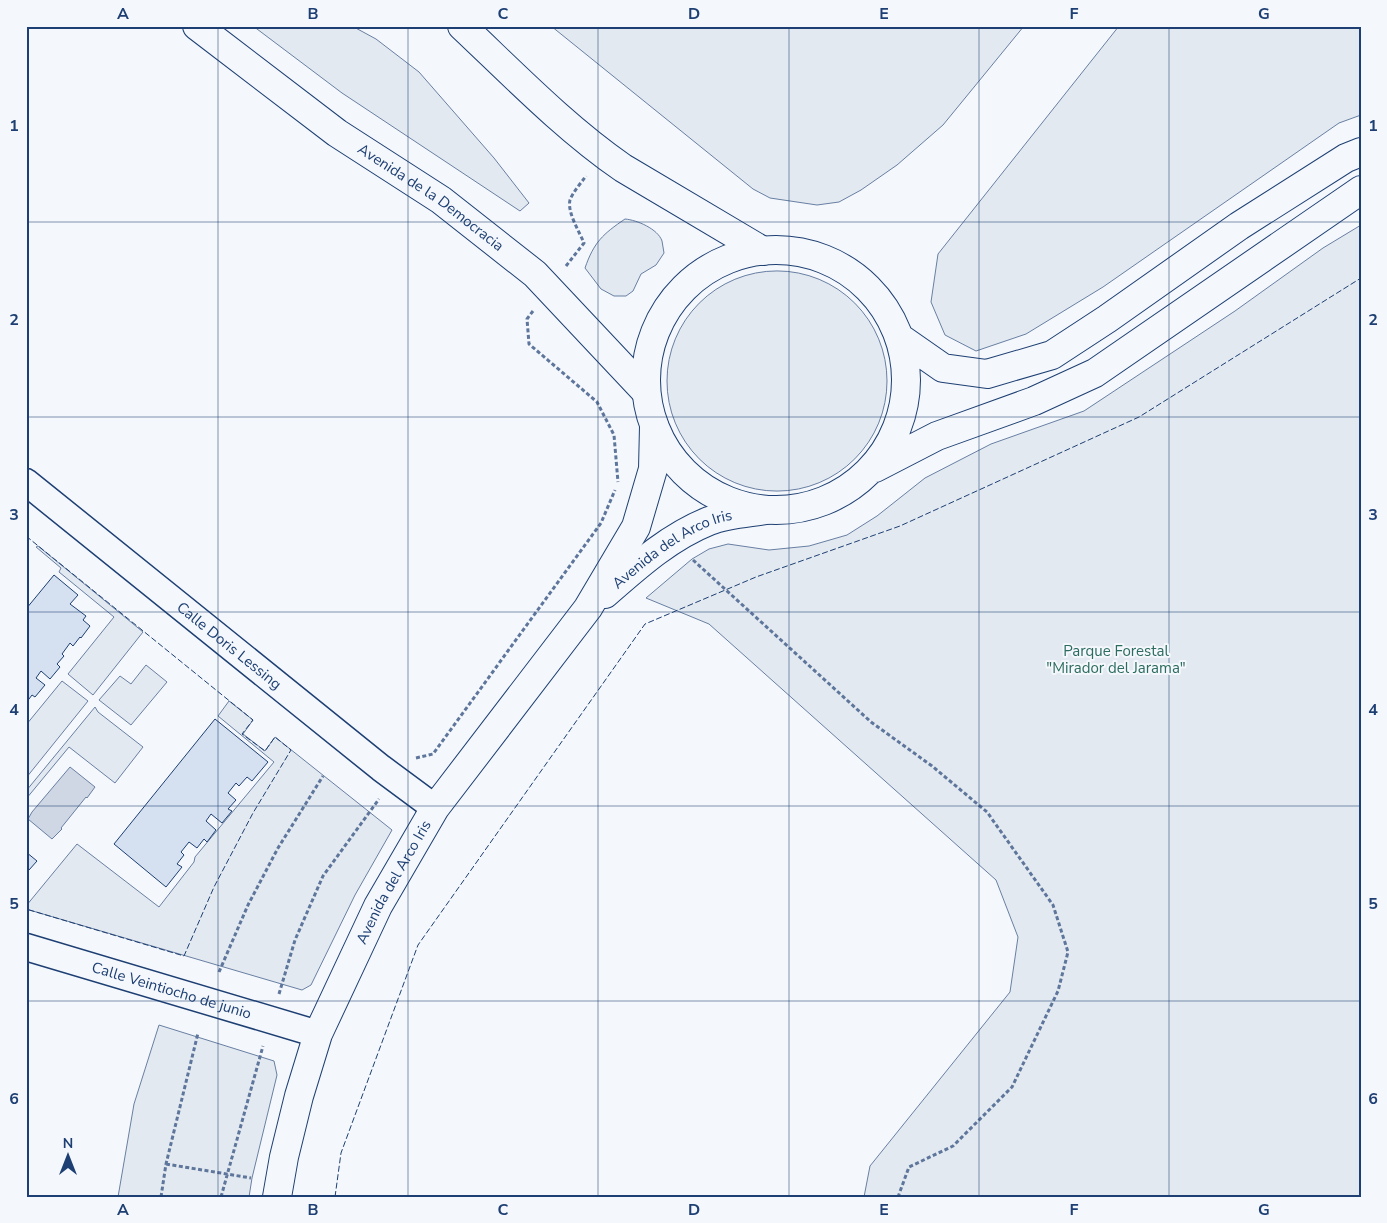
<svg xmlns="http://www.w3.org/2000/svg" width="1387" height="1223" viewBox="0 0 1387 1223" font-family="'Nunito Sans',sans-serif">
<style>
.green{fill:#e3e9f0;stroke:#687fa3}
.water{fill:#cfd7e4;stroke:#687fa3}
.building{fill:#d5e0f0;stroke:#1d3f73}
.lines{fill:none;stroke-linecap:round;stroke-linejoin:round}
.minor-casing{stroke:#1d3f73;stroke-width:29}
.tertiary-casing{stroke:#1d3f73;stroke-width:30}
.secondary-casing{stroke:#1d3f73;stroke-width:30}
.path{stroke:#5e769c;stroke-width:3;stroke-dasharray:4 2.5;stroke-linecap:butt}
.minor{stroke:#f4f7fb;stroke-width:26}
.tertiary{stroke:#f4f7fb;stroke-width:28}
.secondary{stroke:#f4f7fb;stroke-width:28}
.fence{stroke:#1d3f73;stroke-width:1;stroke-dasharray:6 2.5;stroke-linecap:butt}
.grid{fill:none;stroke:#1d3f73;stroke-width:1;stroke-opacity:0.55}
.labels{text-anchor:middle;dominant-baseline:central;stroke-width:4;stroke-linejoin:round;paint-order:stroke}
.street-label{font-size:15px;fill:#1d3f73;stroke:#f4f7fb}
.park-label{font-size:15px;fill:#2c6c60;stroke:#f4f7fb}
.neatline{fill:none;stroke:#1d3f73;stroke-width:2}
.grid-label{font-size:16px;text-anchor:middle;font-weight:bold;fill:#1d3f73}
</style>
<rect width="100%" height="100%" fill="#f4f7fb"/>
<!-- green -->
<path class="green" d="M 253,26 L 352,26 L 376,39 L 419,72 L 494,158 L 529,203 L 520,211 L 342,93 Z
M 551,26 L 1024,26 L 943,125 L 897,165 L 861,190 L 839,202 L 817,205 L 770,198 L 753,189 Z
M 1119,26 L 1361,26 L 1361,115 L 1339,123 L 1103,287 L 1026,334 L 976,351 L 945,335 L 931,302 L 938,254 Z
M 625,219 C 637,220 658,229 662,241 C 663,245 663,249 664,253 L 656,265 L 641,274 L 633,291 L 626,296 L 614,296 L 601,289 L 585,268 C 594,242 603,234 625,219 Z
M 1361,225 L 1361,1197 L 864,1197 L 870,1166 L 1010,992 L 1018,937 L 996,880 L 709,624 L 646,598 L 692,559 L 709,549 L 728,544 L 769,550 L 809,546 L 847,535 L 877,516 L 925,478 L 991,444 L 1084,411 L 1235,311 L 1323,248 Z
M667 381a110 110 0 1 1 220 0a110 110 0 1 1-220 0Z
M 38,546 L 143,632 L 93,695 L 68,674 L 114,617 L 59,572 L 61,568 L 36,547 Z
M 146,665 L 167,682 L 131,725 L 99,700 L 120,676 L 131,684 Z
M 62,681 L 88,701 L 26,778 L 26,725 Z
M 229,701 L 253,720 L 243,734 L 265,751 L 275,737 L 392,830 L 355,895 L 311,985 L 302,990 L 26,909 L 26,906 L 77,844 L 159,907 L 194,862 L 195,857 L 274,762 L 218,716 Z
M 95,707 L 98,712 L 143,747 L 115,783 L 69,747 L 26,799 L 26,791 Z
M 159,1025 L 274,1061 L 277,1075 L 252,1178 L 249,1197 L 118,1197 L 134,1104 Z"/>
<!-- water -->
<path class="water" d="M 70,767 L 95,787 L 87,798 L 86,797 L 61,828 L 62,829 L 52,839 L 28,819 L 32,812 Z"/>
<!-- building -->
<path class="building" d="M 54,575 L 78,595 L 70,604 L 86,616 L 83,620 L 90,626 L 81,638 L 80,637 L 73,646 L 70,643 L 62,654 L 64,656 L 57,664 L 60,667 L 50,679 L 41,671 L 36,678 L 45,685 L 35,697 L 32,695 L 26,703 L 26,609 Z
M 215,719 L 268,762 L 252,781 L 247,777 L 239,786 L 236,783 L 228,793 L 236,800 L 228,809 L 232,811 L 222,823 L 211,814 L 206,821 L 216,830 L 207,842 L 204,839 L 197,848 L 189,842 L 181,852 L 184,855 L 177,864 L 182,867 L 166,887 L 114,844 Z
M 26,852 L 37,861 L 29,870 L 26,868 Z"/>
<g class="lines">
<!-- minor casing -->
<g class="minor-casing">
<g id="minor">
<path id="s1" d="M 26,482 L 381,768 L 435,808"/>
<path id="s2" d="M 26,947 L 318,1034"/>
</g>
</g>
<!-- tertiary casing -->
<g class="tertiary-casing">
<g id="tertiary">
<path id="s3" d="M 197,26 L 337,133 L 441,200 L 535,274 L 646,392"/>
<path d="M 462,26 C 514,75 564,127 623,168 L 763,251"/>
<path id="s4" d="M 605,594 C 637,566 669,537 709,521 C 726,514 747,513 766,510"/>
<path id="s5" d="M 277,1197 L 284,1157 L 299,1096 L 318,1034 L 378,906 L 435,808 L 588,608 L 636,527 L 653,469 L 654,426"/>
</g>
</g>
<!-- secondary casing -->
<g class="secondary-casing">
<path id="secondary" d="M646 380a130 130 0 1 1 260 0a130 130 0 1 1-260 0Z
M 900,338 L 943,368 L 987,374 L 1052,355 L 1107,319 L 1239,226 L 1346,158 L 1361,152
M 875,468 L 937,436 L 1034,401 L 1095,373 L 1361,190"/>
</g>
<!-- path -->
<path class="path" d="M 566,266 L 584,243 C 579,231 567,212 570,200 C 573,192 581,183 586,176
M 533,311 L 527,319 L 529,344 L 597,402 L 614,435 L 618,482
M 693,560 L 871,722 L 932,766 L 987,812 L 1053,905 L 1068,952 L 1058,991 L 1012,1087 L 953,1146 L 909,1167 L 898,1197
M 416,758 L 433,754 L 601,523 L 615,490
M 219,972 L 248,905 L 278,848 L 323,776
M 279,994 L 295,940 L 323,876 L 379,799
M 166,1164 L 251,1178
M 161,1197 L 166,1164 L 198,1033
M 221,1197 L 263,1046"/>
<!-- minor -->
<use href="#minor" class="minor"/>
<!-- tertiary -->
<use href="#tertiary" class="tertiary"/>
<!-- secondary -->
<use href="#secondary" class="secondary"/>
<!-- fence -->
<path class="fence" d="M 26,536 L 253,720 L 242,734 L 265,751 L 275,737 L 291,750 L 253,813 L 214,887 L 184,956 L 26,909
M 335,1197 L 341,1153 L 418,945 L 645,624 L 756,577 L 900,526 L 1139,417 L 1361,278"/>
</g>
<!-- grid -->
<path class="grid" d="M 218,26 L 218,1197M 408,26 L 408,1197M 598,26 L 598,1197M 789,26 L 789,1197M 979,26 L 979,1197M 1169,26 L 1169,1197M 26,222 L 1361,222M 26,417 L 1361,417M 26,612 L 1361,612M 26,806 L 1361,806M 26,1001 L 1361,1001"/>
<g class="labels">
<!-- street labels -->
<g class="street-label">
<text stroke="none"><textPath href="#s3" startOffset="290">Avenida de la Democracia</textPath></text>
<text stroke="none"><textPath href="#s4" startOffset="82">Avenida del Arco Iris</textPath></text>
<text stroke="none"><textPath href="#s1" startOffset="261">Calle Doris Lessing</textPath></text>
<text stroke="none"><textPath href="#s5" startOffset="338">Avenida del Arco Iris</textPath></text>
<text stroke="none"><textPath href="#s2" startOffset="152">Calle Veintiocho de junio</textPath></text>
</g>
<!-- park labels -->
<g class="park-label">
<text x="1116" y="651">Parque Forestal<tspan x="1116" dy="17">"Mirador del Jarama"</tspan></text>
</g>
</g>
<!-- border -->
<rect width="1387" height="1223" fill="none" stroke="#f4f7fb" stroke-width="55"/>
<!-- north arrow -->
<g transform="translate(68 1156)" stroke="#f4f7fb" stroke-width="4" paint-order="stroke">
<path d="M0-4L9 19L0 12L-9 19Z" fill="#1d3f73"/>
<text y="-8" font-size="14" font-weight="bold" text-anchor="middle" fill="#1d3f73">N</text>
</g>
<rect x="28" y="28" width="1332" height="1168" class="neatline"/>
<g class="grid-label">
<text x="123" y="19">A</text>
<text x="313" y="19">B</text>
<text x="503" y="19">C</text>
<text x="694" y="19">D</text>
<text x="884" y="19">E</text>
<text x="1074" y="19">F</text>
<text x="1264" y="19">G</text>
<text x="14" y="131">1</text>
<text x="1373" y="131">1</text>
<text x="14" y="325">2</text>
<text x="1373" y="325">2</text>
<text x="14" y="520">3</text>
<text x="1373" y="520">3</text>
<text x="14" y="715">4</text>
<text x="1373" y="715">4</text>
<text x="14" y="909">5</text>
<text x="1373" y="909">5</text>
<text x="14" y="1104">6</text>
<text x="1373" y="1104">6</text>
<text x="123" y="1215">A</text>
<text x="313" y="1215">B</text>
<text x="503" y="1215">C</text>
<text x="694" y="1215">D</text>
<text x="884" y="1215">E</text>
<text x="1074" y="1215">F</text>
<text x="1264" y="1215">G</text>
</g>
</svg>
